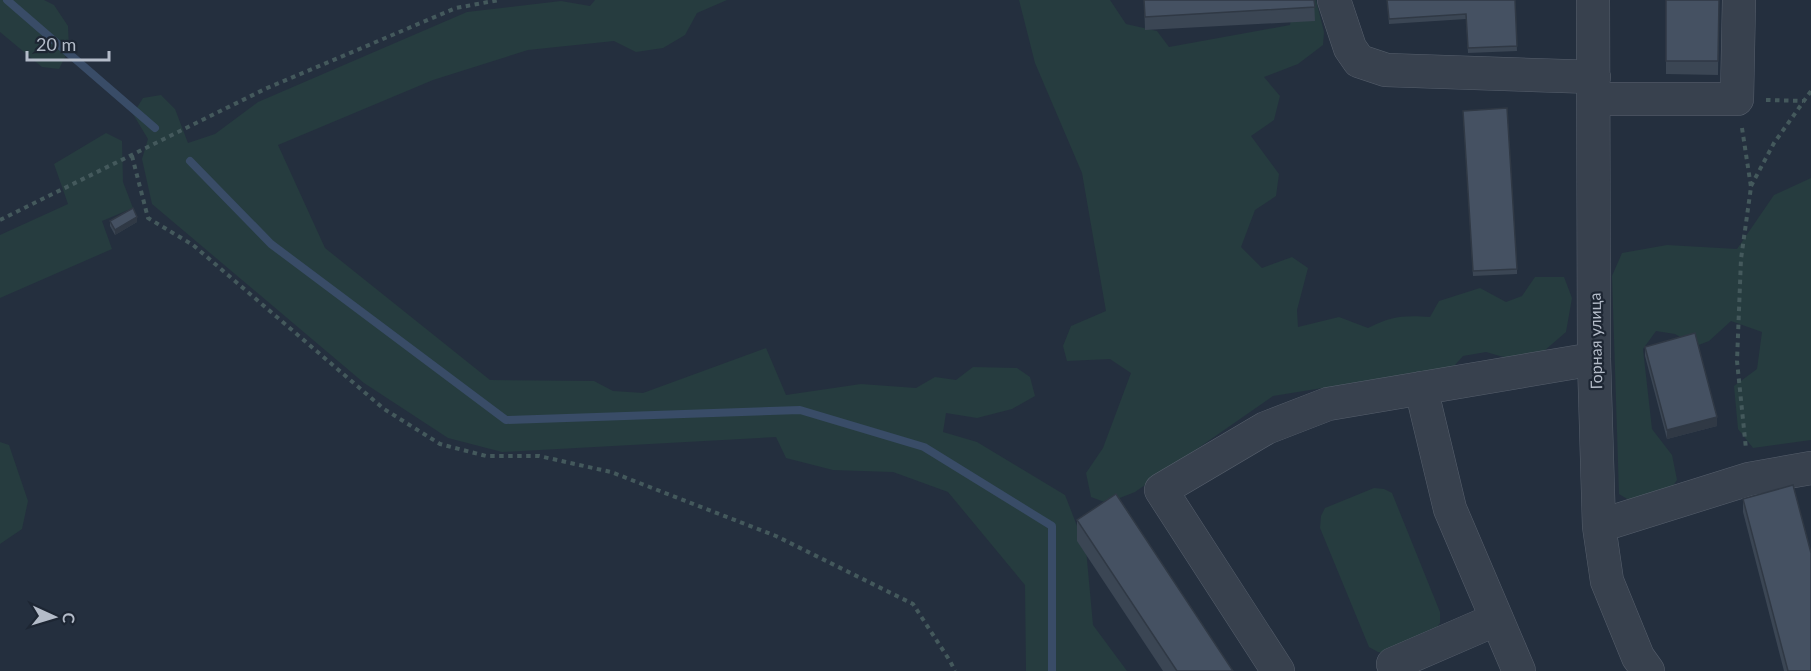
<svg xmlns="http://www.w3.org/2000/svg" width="1811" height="671" viewBox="0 0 1811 671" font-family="Lato,sans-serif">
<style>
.green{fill:#263c3f}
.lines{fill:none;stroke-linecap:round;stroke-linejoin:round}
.stream{stroke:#394c67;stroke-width:8}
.minor-casing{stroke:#565f6c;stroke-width:34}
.path{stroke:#44595c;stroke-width:4;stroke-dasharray:4.5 4.5;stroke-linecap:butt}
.minor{stroke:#38414e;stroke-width:33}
.wall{fill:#3b4654}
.shaded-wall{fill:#303945}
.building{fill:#455162;stroke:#303945;stroke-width:1.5}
.labels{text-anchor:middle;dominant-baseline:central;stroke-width:4.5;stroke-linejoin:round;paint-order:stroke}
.street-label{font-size:16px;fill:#b4bcc9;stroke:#1d2633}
</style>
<rect width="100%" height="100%" fill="#242f3e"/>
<!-- green -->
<path class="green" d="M 0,0 L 44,0 L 54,5 L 68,26 L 69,49 L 59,69 L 42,67 L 0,32 Z
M 595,0 L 727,0 L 697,13 L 685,35 L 663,48 L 636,52 L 614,41 L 528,50 L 433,80 L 278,145 L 325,248 L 490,380 L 594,381 L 613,391 L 643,393 L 766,348 L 786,395 L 861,384 L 916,388 L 935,377 L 956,380 L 973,367 L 1017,368 L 1030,377 L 1035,396 L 1012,409 L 977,418 L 946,413 L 943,432 L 977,442 L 1065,495 L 1086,549 L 1093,625 L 1127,671 L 1026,671 L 1025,585 L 948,492 L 893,472 L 833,470 L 786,458 L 776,437 L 502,452 L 448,438 L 364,383 L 152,204 L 142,159 L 148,139 L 133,114 L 143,98 L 161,95 L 175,109 L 188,143 L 215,134 L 258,102 L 467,12 L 561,1 L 590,6 Z
M 1019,0 L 1110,0 L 1126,24 L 1157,31 L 1169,47 L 1290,25 L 1294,0 L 1316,0 L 1324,32 L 1323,45 L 1298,64 L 1264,77 L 1280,96 L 1274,120 L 1251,136 L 1279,174 L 1276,196 L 1255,210 L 1241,247 L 1262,268 L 1292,257 L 1308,268 L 1297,310 L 1298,327 L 1339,317 L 1368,328 C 1391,316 1405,315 1430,317 L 1439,301 L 1480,288 L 1506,302 L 1522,296 L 1535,277 L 1564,277 L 1572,298 L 1566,332 L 1544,351 L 1507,358 L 1486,352 L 1463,356 L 1447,374 L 1384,378 L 1273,396 L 1135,492 L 1107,503 L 1091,497 L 1086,473 L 1103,448 L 1131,373 L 1110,359 L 1067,361 L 1063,346 L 1071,326 L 1106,311 L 1082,173 L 1035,63 Z
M 106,133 L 122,141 L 123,182 L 133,208 L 102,221 L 112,249 L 0,298 L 0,235 L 68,204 L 54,164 Z
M 1811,178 L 1811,440 L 1753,448 L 1738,429 L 1734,386 L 1757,369 L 1762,332 L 1731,321 L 1709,341 L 1696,346 L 1675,334 L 1656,331 L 1643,349 L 1652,429 L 1672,455 L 1677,480 L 1665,497 L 1639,506 L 1619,494 L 1612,276 L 1622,253 L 1667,245 L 1737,249 L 1774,195 Z
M 0,442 L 9,445 L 28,501 L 22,529 L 0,544 Z
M 1374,488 L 1384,489 L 1392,493 L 1440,612 L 1440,623 L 1433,632 L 1388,653 L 1378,652 L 1369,647 L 1320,528 L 1321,516 L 1325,508 Z"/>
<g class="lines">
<!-- stream -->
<path class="stream" d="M 7,0 L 155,128
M 190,161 L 271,244 L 506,420 L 800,410 L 924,447 L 1052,526 L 1052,671"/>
<!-- minor casing -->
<g class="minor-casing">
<path id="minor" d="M 1334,0 L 1350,48 L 1359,61 L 1386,70 L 1594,77
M 1593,0 L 1594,359 L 1599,526 L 1607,581 L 1638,657 L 1648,671
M 1594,99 L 1737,99 L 1739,0
M 1421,388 L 1450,509 L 1519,671
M 1599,526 L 1749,479 L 1811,468
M 1393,664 L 1497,619
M 1278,671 L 1161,490 L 1266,428 L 1328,404 L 1594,359"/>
</g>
<!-- path -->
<path class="path" d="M 1766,100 L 1803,101
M 1742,128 L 1751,187 L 1741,259 L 1737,361 L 1746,449
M 132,156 L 148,218 L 193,245 L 384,409 L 440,444 L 486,456 L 539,456 L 611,472 L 776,536 L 913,604 L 950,661 L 955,671
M 1751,186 L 1774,143 L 1811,91
M 0,220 L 265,89 L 456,8 L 499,0"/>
<!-- minor -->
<use href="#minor" class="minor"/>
</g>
<!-- wall -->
<path class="wall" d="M 1144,0 L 1314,0 L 1315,21 L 1145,30 Z
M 1387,0 L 1515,0 L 1517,51 L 1468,53 L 1466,19 L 1389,24 Z
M 1666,0 L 1719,0 L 1718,75 L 1666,74 Z
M 1463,111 L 1517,269 L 1517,274 L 1473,276 Z
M 110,221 L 137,222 L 115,235 L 110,226 Z
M 1645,347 L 1717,426 L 1667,439 L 1645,356 Z
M 1743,499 L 1811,671 L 1784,671 L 1743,512 Z
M 1077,520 L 1233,671 L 1163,671 L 1077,541 Z"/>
<!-- shaded-wall -->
<path class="shaded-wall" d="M 137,217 L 137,222 L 115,235 L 115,230 Z
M 1717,417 L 1717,426 L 1667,439 L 1667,430 Z"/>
<!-- building -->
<path class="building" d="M 1144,0 L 1314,0 L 1315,7 L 1145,17 Z
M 1387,0 L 1515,0 L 1517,46 L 1468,48 L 1466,14 L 1389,19 Z
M 1666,0 L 1719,0 L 1718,61 L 1666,61 Z
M 1507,108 L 1517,269 L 1473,271 L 1463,111 Z
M 133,208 L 137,217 L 115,230 L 110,221 Z
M 1695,333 L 1717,417 L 1667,430 L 1645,347 Z
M 1793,485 L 1811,553 L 1811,671 L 1788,671 L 1743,499 Z
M 1116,494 L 1233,671 L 1177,671 L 1077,520 Z"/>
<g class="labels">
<!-- street labels -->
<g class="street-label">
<text transform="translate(1595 341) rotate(-91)">Горная улица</text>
</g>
</g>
<!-- north arrow -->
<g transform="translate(54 617) rotate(94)" stroke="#1d2633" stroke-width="4.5" paint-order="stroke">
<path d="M0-4.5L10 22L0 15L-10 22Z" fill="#b4bcc9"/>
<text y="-9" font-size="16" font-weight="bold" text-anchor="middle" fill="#b4bcc9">С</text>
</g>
<!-- scale -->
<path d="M27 51v9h82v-9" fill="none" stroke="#b4bcc9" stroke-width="3"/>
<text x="36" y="51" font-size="18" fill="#b4bcc9" stroke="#1d2633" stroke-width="4.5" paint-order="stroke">20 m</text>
</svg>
